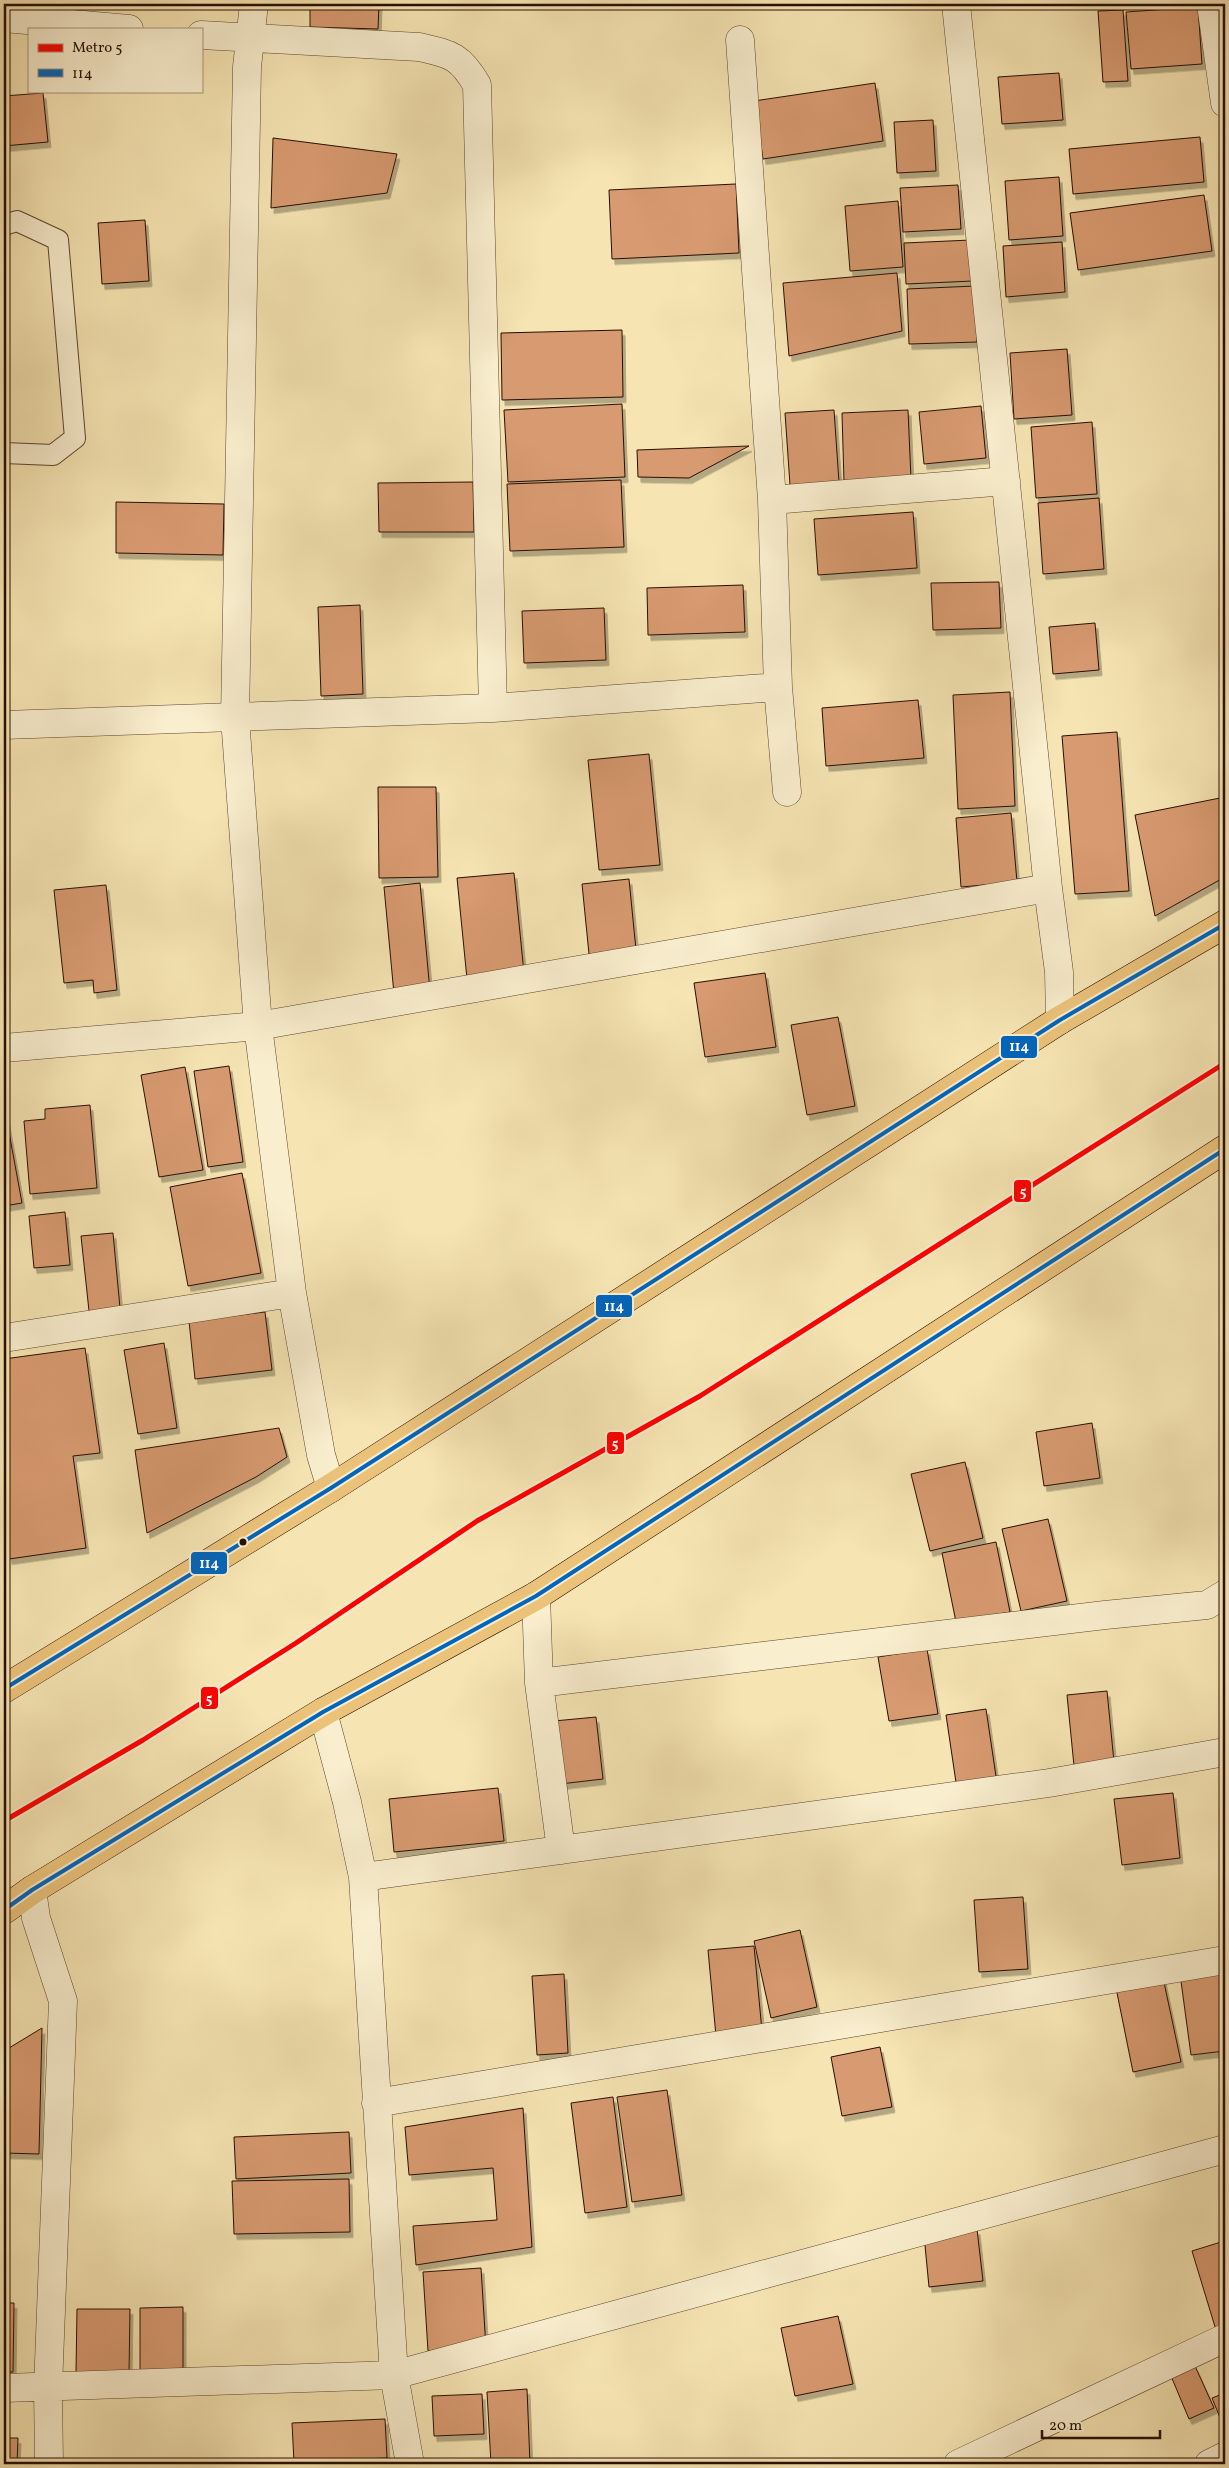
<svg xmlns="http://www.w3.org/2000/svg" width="1229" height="2468" viewBox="0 0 1229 2468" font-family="Vollkorn,serif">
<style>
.building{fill:#d89a6f;stroke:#280e02;filter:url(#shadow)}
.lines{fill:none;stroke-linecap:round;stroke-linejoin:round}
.service-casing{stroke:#5c442e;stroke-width:22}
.minor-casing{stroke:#5c442e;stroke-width:29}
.primary-casing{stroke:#280e02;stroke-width:29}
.service{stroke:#f9eece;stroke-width:20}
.minor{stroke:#f9eece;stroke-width:28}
.primary{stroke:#ebc27a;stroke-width:28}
.bus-1-casing{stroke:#f9eece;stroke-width:8}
.bus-1{stroke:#0065bd;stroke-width:4}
.metro-1-casing{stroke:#f9eece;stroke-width:9}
.metro-1{stroke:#f00;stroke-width:5}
.bus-dot{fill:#280e02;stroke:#f9eece;stroke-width:2}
.line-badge{stroke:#f9eece;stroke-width:2}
.badge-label{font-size:14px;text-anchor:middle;font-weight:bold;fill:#fff}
</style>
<defs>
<filter id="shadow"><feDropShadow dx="3" dy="5.5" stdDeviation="0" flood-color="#0004"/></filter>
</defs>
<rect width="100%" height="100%" fill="#f6e5b3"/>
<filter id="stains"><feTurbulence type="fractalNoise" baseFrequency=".004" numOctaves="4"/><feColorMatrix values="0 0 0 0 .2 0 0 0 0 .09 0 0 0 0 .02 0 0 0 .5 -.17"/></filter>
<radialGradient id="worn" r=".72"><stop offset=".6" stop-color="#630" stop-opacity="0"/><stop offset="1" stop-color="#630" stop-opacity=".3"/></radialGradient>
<!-- building -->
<path class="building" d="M 310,4 L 379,4 L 378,29 L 310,27 Z
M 1198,7 L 1202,64 L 1131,69 L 1126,12 Z
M 1123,10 L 1128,81 L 1103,82 L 1098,11 Z
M 1059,73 L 1063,120 L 1002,124 L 998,77 Z
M 875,83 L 883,141 L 763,159 L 754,101 Z
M 43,93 L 48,142 L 4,146 L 4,96 Z
M 933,120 L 936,171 L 897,173 L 894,122 Z
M 1200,137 L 1204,182 L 1073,194 L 1069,149 Z
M 273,138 L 397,154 L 387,193 L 271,208 Z
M 1059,177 L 1063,236 L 1009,240 L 1005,181 Z
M 736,184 L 739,253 L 612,259 L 609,190 Z
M 958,185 L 961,229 L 903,232 L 900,188 Z
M 1204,195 L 1212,251 L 1078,270 L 1070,213 Z
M 898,201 L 903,267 L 850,271 L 845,206 Z
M 145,220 L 149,281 L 102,284 L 98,223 Z
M 971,240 L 973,281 L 906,284 L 904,243 Z
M 1062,242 L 1065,292 L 1006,297 L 1003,246 Z
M 897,273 L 902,331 L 789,356 L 783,283 Z
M 975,286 L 977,342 L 909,344 L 907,289 Z
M 622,330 L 623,397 L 502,400 L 501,333 Z
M 1067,349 L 1072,415 L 1014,419 L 1010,353 Z
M 622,404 L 625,477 L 508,482 L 504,410 Z
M 981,406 L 986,458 L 924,464 L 919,412 Z
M 834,410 L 839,482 L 790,485 L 785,413 Z
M 908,410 L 911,479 L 844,482 L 842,413 Z
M 1092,422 L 1097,494 L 1036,498 L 1031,427 Z
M 749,446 L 689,478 L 638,477 L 637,450 Z
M 621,480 L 624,547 L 510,551 L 507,484 Z
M 473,482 L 474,532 L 379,532 L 378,483 Z
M 1099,498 L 1104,569 L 1043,574 L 1038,503 Z
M 116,502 L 224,504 L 223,555 L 116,553 Z
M 913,512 L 917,568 L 818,575 L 814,519 Z
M 999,582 L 1001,628 L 933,630 L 931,583 Z
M 743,585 L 745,632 L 648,635 L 647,588 Z
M 360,605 L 363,694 L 321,696 L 318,607 Z
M 604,608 L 606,660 L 524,663 L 522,611 Z
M 1095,623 L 1099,670 L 1053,674 L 1049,627 Z
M 1010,692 L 1015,806 L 958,809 L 953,695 Z
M 918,700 L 924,758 L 826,766 L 822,708 Z
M 1117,732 L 1129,891 L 1075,894 L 1062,736 Z
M 649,754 L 660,865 L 599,870 L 588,760 Z
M 378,787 L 436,787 L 438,877 L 379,878 Z
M 1225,797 L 1225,877 L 1155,916 L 1135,815 Z
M 1011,813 L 1017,882 L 961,887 L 956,818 Z
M 514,873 L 524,973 L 467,979 L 457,878 Z
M 629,879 L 636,950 L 589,954 L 582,884 Z
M 420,883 L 430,991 L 394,994 L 384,887 Z
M 106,885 L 117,990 L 94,993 L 93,980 L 64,983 L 54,890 Z
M 765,973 L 776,1047 L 705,1057 L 694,983 Z
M 838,1017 L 855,1106 L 807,1115 L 791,1025 Z
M 229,1066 L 243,1162 L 208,1167 L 194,1071 Z
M 185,1067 L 203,1170 L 159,1177 L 141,1075 Z
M 90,1105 L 97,1188 L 30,1194 L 24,1121 L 45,1119 L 45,1109 Z
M 6,1116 L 22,1203 L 4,1206 L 4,1117 Z
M 242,1173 L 261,1273 L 188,1286 L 170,1187 Z
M 65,1212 L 70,1265 L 34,1268 L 29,1216 Z
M 113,1233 L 120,1308 L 89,1311 L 81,1236 Z
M 265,1312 L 272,1370 L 195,1379 L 189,1321 Z
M 164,1343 L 177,1428 L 138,1434 L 124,1350 Z
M 85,1348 L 100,1453 L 73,1456 L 86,1548 L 9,1559 L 4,1526 L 4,1359 Z
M 1092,1423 L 1100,1478 L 1044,1486 L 1036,1432 Z
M 279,1428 L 287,1457 L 256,1477 L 147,1533 L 135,1450 Z
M 965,1462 L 983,1538 L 930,1551 L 911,1474 Z
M 1048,1519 L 1067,1601 L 1021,1611 L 1002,1529 Z
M 996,1542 L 1010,1612 L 956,1622 L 942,1553 Z
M 927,1649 L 938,1714 L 889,1721 L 878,1657 Z
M 1107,1691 L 1114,1762 L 1074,1766 L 1067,1695 Z
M 986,1709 L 997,1783 L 957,1789 L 946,1715 Z
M 596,1717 L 603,1779 L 560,1784 L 554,1721 Z
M 498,1788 L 504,1841 L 394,1852 L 389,1799 Z
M 1173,1793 L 1180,1858 L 1122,1865 L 1114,1799 Z
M 1023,1897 L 1028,1969 L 979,1972 L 974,1900 Z
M 800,1930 L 817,2007 L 771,2018 L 754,1941 Z
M 754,1946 L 762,2031 L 716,2036 L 708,1950 Z
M 1225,1968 L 1225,2051 L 1191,2055 L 1180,1974 Z
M 1162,1973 L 1181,2062 L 1133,2072 L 1115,1983 Z
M 564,1974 L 568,2053 L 537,2055 L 532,1976 Z
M 42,2028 L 39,2154 L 4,2153 L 4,2051 Z
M 880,2047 L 892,2107 L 842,2116 L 831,2057 Z
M 667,2090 L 682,2195 L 632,2202 L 617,2097 Z
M 613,2097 L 627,2207 L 585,2213 L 571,2103 Z
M 523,2108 L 532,2247 L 416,2265 L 413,2226 L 497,2220 L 493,2168 L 409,2175 L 405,2127 Z
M 349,2132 L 351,2173 L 236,2179 L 234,2137 Z
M 349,2179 L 350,2232 L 234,2234 L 232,2181 Z
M 977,2229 L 983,2281 L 929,2287 L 924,2235 Z
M 1221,2242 L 1225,2256 L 1225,2327 L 1216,2330 L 1192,2251 Z
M 481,2268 L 486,2348 L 428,2351 L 423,2272 Z
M 4,2303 L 14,2303 L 13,2372 L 4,2372 Z
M 183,2307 L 183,2374 L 140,2375 L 140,2308 Z
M 77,2309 L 130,2309 L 129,2373 L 76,2372 Z
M 838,2316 L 853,2384 L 795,2396 L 781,2328 Z
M 1195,2366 L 1214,2408 L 1189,2419 L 1171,2376 Z
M 527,2389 L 530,2464 L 491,2464 L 487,2392 Z
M 1225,2393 L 1225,2430 L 1212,2398 Z
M 482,2394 L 484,2434 L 434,2436 L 432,2396 Z
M 385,2419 L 387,2458 L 294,2462 L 292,2423 Z
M 4,2438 L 18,2438 L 17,2464 L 4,2464 Z"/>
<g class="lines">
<!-- service casing -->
<g class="service-casing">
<path id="service" d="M 4,225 L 17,221 L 58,240 L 75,438 L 53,455 L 4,453"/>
</g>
<!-- minor casing -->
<g class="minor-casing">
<path id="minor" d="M 254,4 L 247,67 L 235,718 L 258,1026 L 292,1293 L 321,1455 L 331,1488
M 956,4 L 1048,888 L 1059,972 L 1060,1020
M 1211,4 L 1225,103
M 4,18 L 129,29
M 201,35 L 419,47 C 450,54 460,55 477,85 L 493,708
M 772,500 L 1006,481
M 778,687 L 787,792
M 4,725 L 493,708 L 778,687 L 772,500 L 740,40
M 4,1048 L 258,1026 L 1048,888
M 4,1338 L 292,1293
M 536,1596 L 539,1683
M 323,1712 L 347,1802 L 363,1877 L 394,2375 L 410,2464
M 561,1850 L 539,1683 L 1105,1615 L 1207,1605 L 1225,1594
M 363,1877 L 1049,1783 L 1225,1752
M 32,1890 L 36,1918 L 63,2001 L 48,2388 L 49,2464
M 376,2103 L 1225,1960
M 4,2388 L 394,2375 L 1225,2149
M 958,2464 L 1225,2338
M 1209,2464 L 1225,2456"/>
</g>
<!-- primary casing -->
<g class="primary-casing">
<path id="primary" d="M 4,1689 L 331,1488 L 1060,1020 L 1225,924
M 4,1910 L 32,1890 L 323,1712 L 536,1596 L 1225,1149"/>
</g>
<!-- service -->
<use href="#service" class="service"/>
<!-- minor -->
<use href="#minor" class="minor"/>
<!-- primary -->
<use href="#primary" class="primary"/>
<!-- bus-1 casing -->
<g class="bus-1-casing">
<path id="bus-1" d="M 4,1689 L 331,1488 L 1060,1020 L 1225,924
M 4,1910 L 32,1890 L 323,1712 L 536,1596 L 1225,1149"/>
</g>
<!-- bus-1 -->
<use href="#bus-1" class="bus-1"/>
<!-- metro-1 casing -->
<g class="metro-1-casing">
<path id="metro-1" d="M 4,1821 L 143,1740 L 296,1643 L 477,1521 L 700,1396 L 1225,1063"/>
</g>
<!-- metro-1 -->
<use href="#metro-1" class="metro-1"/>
</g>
<!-- markers -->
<circle class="bus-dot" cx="243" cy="1542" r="4.5"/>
<g class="line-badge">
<rect x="1000" y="1035" width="38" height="24" rx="5" fill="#0065bd"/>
<rect x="1013" y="1179" width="19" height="24" rx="5" fill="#f00"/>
<rect x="595" y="1294" width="38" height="24" rx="5" fill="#0065bd"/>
<rect x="606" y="1431" width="19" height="24" rx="5" fill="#f00"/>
<rect x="190" y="1551" width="38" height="24" rx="5" fill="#0065bd"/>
<rect x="200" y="1686" width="19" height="24" rx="5" fill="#f00"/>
</g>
<g class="badge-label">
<text x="1019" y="1051">114</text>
<text x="1023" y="1196">5</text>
<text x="614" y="1311">114</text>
<text x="615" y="1448">5</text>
<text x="209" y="1568">114</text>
<text x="209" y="1703">5</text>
</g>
<!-- margin -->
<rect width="1229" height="2468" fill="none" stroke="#f6e5b3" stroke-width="20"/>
<rect x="5" y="5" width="1219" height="2458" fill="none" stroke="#280e02" stroke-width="2.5"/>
<rect x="10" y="10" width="1209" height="2448" fill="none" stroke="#280e02"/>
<!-- legend -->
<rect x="28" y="28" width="175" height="65" fill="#f9eece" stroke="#a5947c"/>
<rect x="38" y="44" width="25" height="8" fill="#ff0000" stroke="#a5947c"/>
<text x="72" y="52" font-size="15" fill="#280e02">Metro 5</text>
<rect x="38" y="69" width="25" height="8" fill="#0065bd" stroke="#a5947c"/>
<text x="72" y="78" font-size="15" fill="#280e02">114</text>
<!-- scale -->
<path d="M1042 2430v8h118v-8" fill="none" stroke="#280e02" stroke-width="2.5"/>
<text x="1049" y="2430" font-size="15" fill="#280e02" stroke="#f9eece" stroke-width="4" paint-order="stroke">20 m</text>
<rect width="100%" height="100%" filter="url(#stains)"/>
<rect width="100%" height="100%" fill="url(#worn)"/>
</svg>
